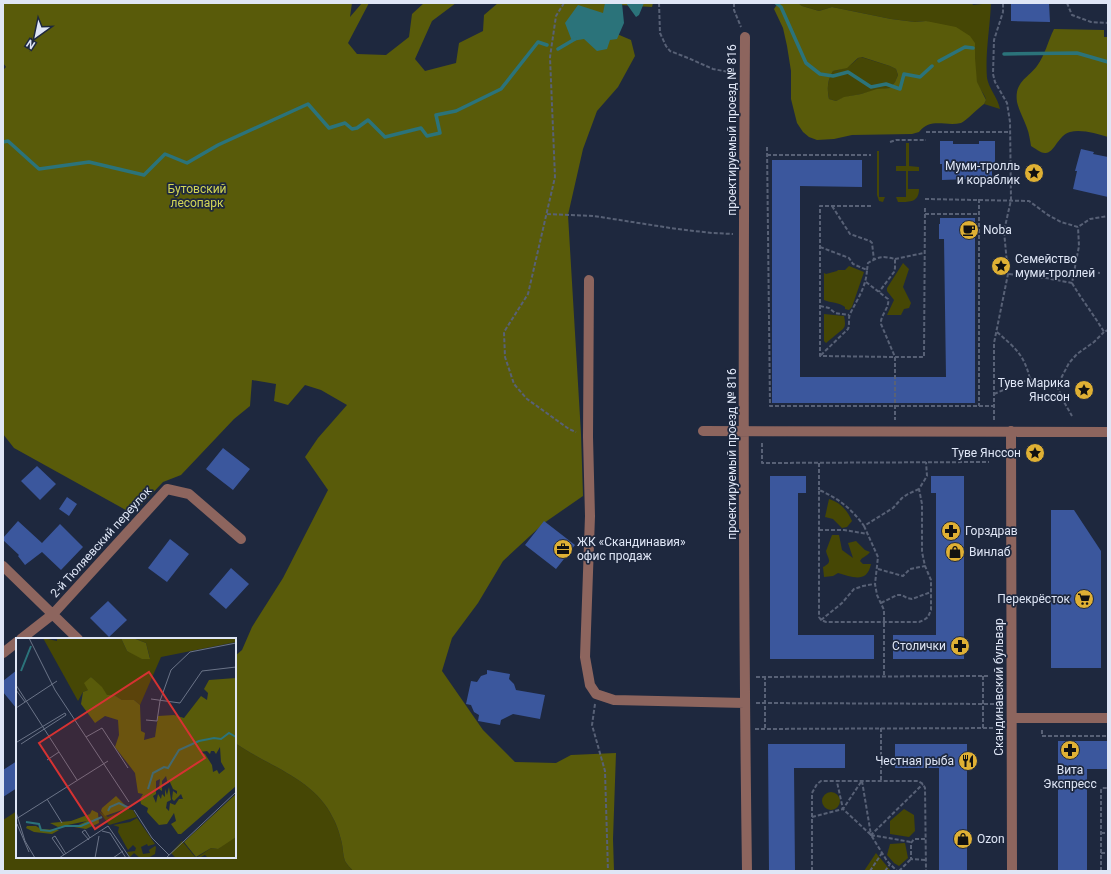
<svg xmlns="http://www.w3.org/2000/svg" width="1111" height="874" viewBox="0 0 1111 874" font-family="Roboto,sans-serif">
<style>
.green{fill:#464705}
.forest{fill:#595b0a;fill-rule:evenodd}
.water{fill:#2b737a}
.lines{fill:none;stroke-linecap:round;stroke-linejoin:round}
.stream{stroke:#2b737a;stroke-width:3.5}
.building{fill:#3b579d}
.path{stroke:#586176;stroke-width:2;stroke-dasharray:4 2;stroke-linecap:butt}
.minor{stroke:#8d655e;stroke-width:10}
.labels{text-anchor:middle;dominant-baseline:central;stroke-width:3.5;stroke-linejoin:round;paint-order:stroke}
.street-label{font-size:12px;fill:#dfe6f6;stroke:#1e283e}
.poi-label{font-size:12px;fill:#dfe6f6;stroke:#1e283e;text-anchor:end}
.park-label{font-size:12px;fill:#d3d757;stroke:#1e283e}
.inset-river{fill:none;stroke:#2b737a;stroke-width:2}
.inset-road{fill:none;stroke:#6b7488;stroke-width:1}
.view{fill:#d63232;fill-opacity:0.15;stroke:#d63232;stroke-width:2}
.inset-edge{fill:none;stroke:#dfe6f6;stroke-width:2}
</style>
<rect width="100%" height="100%" fill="#1e283e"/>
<!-- green -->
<path class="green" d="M 798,3 L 972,3 L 973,5 L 991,3 C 990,28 985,53 987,78 C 989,89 998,98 1000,109 L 984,104 L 986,100 C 985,94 979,89 977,83 C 974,71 975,56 975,43 L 926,21 L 915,22 L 891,19 L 832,7 L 819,11 L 802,6 Z
M 861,57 L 890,66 L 896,69 L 898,75 L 895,82 L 890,88 C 879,89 871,92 861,94 C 851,96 844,97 836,101 L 829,99 C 827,88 827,81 833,71 C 839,70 849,67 854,62 C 857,60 857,58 861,57 Z
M 906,143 L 909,143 L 909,166 L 919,167 L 919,171 L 908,171 L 908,189 L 919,189 C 919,202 910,202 900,202 L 898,202 L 896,197 L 906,197 L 906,171 L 896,171 L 896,166 L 906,166 Z
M 877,151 L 879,151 L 879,197 L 885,197 L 883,202 L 879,201 L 877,195 Z
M 903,263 L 909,269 L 903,287 L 911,303 L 909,308 L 904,309 L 901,315 L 887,315 L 894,300 L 887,291 L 887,288 Z
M 849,266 L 864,272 L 852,307 L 849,310 L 845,309 L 845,307 C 839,302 831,303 824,300 L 824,273 L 826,274 L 837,271 L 838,270 L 845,270 Z
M 824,314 L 844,316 C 845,321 846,326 843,329 L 826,343 L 824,341 Z
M 829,499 C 841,503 847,510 852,521 L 847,527 L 842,528 L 833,519 L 825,517 Z
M 832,535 L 839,535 L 842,550 L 853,558 L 848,543 L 856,541 L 865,550 L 870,552 C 866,557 862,557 860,561 L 863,564 L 871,564 C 867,584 852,577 838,573 L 833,576 L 824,577 L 823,567 C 834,562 827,558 826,551 Z
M 235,743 C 268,766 315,779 333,818 C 337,825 340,835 342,844 C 343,849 343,856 345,861 C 347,865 351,868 353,871 L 3,871 L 3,820 L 17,811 L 17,857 L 235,857 Z
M822 801a9 9 0 1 1 18 0a9 9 0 1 1-18 0Z
M 904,809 L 914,815 L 915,831 L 909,837 L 890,834 L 890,821 Z
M 905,843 L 908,858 L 899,866 L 894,863 L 887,855 L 890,844 Z
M 876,853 L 891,871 L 864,871 Z"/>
<!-- forest -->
<path class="forest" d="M 3,3 L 352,3 L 350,17 L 362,3 L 369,3 L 348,43 L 357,54 L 386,55 L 409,37 L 412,14 L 424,3 L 456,3 L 432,21 L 415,59 L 425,71 L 456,63 L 459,43 L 483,31 L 484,15 L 498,3 L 653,3 L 652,7 L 620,5 L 603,28 L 631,40 L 635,56 L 618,87 L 597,111 L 583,149 L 568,215 L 581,434 L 583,496 L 544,523 L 503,561 L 478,603 L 452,638 L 442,671 L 483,730 L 515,762 L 556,763 L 571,755 L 616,753 L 613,839 L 614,871 L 353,871 C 351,868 347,865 345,861 C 343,856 343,849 342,844 C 340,835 337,825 333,818 C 315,779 268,766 235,743 L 235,656 L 242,650 L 252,627 L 283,578 L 328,490 L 305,457 L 318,438 L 347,405 L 321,390 L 305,385 L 288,405 L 274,401 L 276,384 L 252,380 L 250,406 L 234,419 L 181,475 L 163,482 L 133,514 L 14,448 L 3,434 L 3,70 L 6,67 L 3,63 Z
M 778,3 L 798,3 L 802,6 L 819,11 L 832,7 L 891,19 L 915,22 L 926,21 L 956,27 L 970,36 L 975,43 L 975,58 L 977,82 L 986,100 L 984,104 C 978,108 966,121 961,123 C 946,127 931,117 919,132 L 912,134 L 852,135 L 834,139 L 817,140 L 809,137 L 803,132 L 797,123 L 791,99 L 791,71 L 787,46 L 783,28 L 774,9 ZM 862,57 L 890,66 L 896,69 L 898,75 L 895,82 L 890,88 L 877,89 L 861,94 L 844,97 L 836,101 L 829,99 C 827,88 827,81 833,71 L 847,68 L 858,58 Z
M 1054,29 L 1104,30 L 1104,37 L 1108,37 L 1108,137 C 1097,134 1082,129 1070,132 C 1058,135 1054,154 1045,153 C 1040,153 1035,148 1031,146 C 1030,140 1029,133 1027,128 C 1024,119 1019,111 1017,102 C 1014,82 1028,78 1037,66 C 1045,55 1048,41 1054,29 Z"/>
<!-- water -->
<path class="water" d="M 605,3 L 622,3 L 624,23 L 617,39 L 610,40 L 607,49 L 597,51 L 584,39 L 572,41 L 565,23 L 578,5 L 603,13 Z
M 626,3 L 644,3 L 639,15 L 636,17 Z"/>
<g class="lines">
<!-- stream -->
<path class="stream" d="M 776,3 L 781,7 L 806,63 L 820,74 L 833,76 L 848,72 L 871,87 L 886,84 L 900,89 L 904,74 L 920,77 L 932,66
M 558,49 L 575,39
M 1004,54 L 1077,53 L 1108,62
M 939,61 L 965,47 L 973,48
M 3,142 L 8,141 L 39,169 L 89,162 L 144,175 L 165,154 L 187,163 L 218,145 L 308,104 L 329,128 L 345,123 L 352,129 L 357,128 L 368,120 L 385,137 L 421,128 L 427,136 L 440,133 L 436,115 L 456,111 L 501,89 L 538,42 L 547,45"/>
</g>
<!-- building -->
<path class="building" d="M 1011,3 L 1049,3 L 1050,22 L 1011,21 Z
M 940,141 L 953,141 L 953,144 L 979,144 L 979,141 L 995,141 L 995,169 L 992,169 L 992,182 L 970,182 L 970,179 L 942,180 L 942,164 L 940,164 Z
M 1081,149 L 1094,152 L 1093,154 L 1108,157 L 1108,197 L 1073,189 L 1077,171 L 1075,171 Z
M 772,160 L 862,160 L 862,187 L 800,186 L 800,377 L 946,377 L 944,239 L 939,239 L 939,224 L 940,224 L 940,218 L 975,218 L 975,403 L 772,403 Z
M 223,448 L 250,469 L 233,490 L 206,469 Z
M 37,466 L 56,484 L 40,500 L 21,481 Z
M 770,476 L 806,476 L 806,493 L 798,493 L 798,635 L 874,635 L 874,659 L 770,659 Z
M 931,476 L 964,476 L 964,659 L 893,659 L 893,635 L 936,635 L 936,493 L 931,493 Z
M 67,497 L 77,504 L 69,516 L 59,509 Z
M 1051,510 L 1074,510 L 1101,551 L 1101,668 L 1051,668 Z
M 18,521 L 42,543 L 60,524 L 83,547 L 61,570 L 42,552 L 25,565 L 18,556 L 19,555 L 3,540 L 3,538 Z
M 544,521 L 575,545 L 556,569 L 525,545 Z
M 170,539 L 189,554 L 167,582 L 148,568 Z
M 231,568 L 249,584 L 226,609 L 209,594 Z
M 108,601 L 127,620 L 109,637 L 90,618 Z
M 17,670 L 17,709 L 3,692 L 3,681 Z
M 487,670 L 510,674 L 509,679 L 514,684 L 516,690 L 545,695 L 540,719 L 513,714 L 501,720 L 500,725 L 478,721 L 479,715 L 474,712 L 471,705 L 466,704 L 471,681 L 477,682 L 481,676 L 487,674 Z
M 1058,741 L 1108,741 L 1108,769 L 1087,769 L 1087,871 L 1058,871 Z
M 768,744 L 845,744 L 845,768 L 794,768 L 795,871 L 769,871 Z
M 895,744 L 967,744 L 967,871 L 939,871 L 939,768 L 895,768 Z
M 17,761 L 17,788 L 3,797 L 3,770 Z"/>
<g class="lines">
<!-- path -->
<path class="path" d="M 564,3 L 556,16 L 550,57 L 555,177 L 528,294 L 504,332 L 505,357 L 514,384 L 527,399 L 569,429 L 576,432
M 659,3 L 660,33 L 666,46 L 670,51 L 688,58 L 713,69 L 734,73
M 734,3 L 734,10 L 741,27
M 1067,3 L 1072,15 L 1091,22 L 1108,23
M 926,132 L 1011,132
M 890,142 L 896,140 L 926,140
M 767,147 L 770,406 L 994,406
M 767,155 L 871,155
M 925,199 L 1029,201 L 1048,215 L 1061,222 L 1078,227 L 1090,219 L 1108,216
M 979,199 L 979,406
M 832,206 L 850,234 L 870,241 L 872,243 L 874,260
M 871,206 L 820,206 L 820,356 L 895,357 L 895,420
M 547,214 L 594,216 L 677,229 L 712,233 L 733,234
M 925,214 L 979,214
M 820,247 L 849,258 L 853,264 L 867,270 C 866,287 858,298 850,314 C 848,318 850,324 848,329 L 820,356
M 895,259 L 924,253
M 867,270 L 868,263 C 880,256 882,256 895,259 L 895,268 L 894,272 L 879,292
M 1074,271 L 1100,273
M 1009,274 L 1046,278 L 1072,283 L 1079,246 L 1078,227
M 866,282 L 888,299 C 890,308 880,315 881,324 L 895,357 L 924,357 L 925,206
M 1072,283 C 1082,300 1094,315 1104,332 L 1108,330
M 820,306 L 829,308 L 835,313 L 849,315
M 997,332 C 1015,348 1024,354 1030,379 L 1057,386 L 1069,363 L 1077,354 L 1094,342 L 1104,332
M 1057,386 L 1063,400 L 1072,416
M 994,394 L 1030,379
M 994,420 L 994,343 L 1008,274 L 1004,231 L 1011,200 L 1010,122 L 1007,103 L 995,82 L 993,74 L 994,40 L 1003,12 L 1003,3
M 762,443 L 762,463 L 989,462
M 819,463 L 819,490
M 919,489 L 908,494 L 902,498 L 893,508 L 864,526 C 852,509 838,498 819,490 L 819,617 L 821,620 L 826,622 L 919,622 L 924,620 L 928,617 L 931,610 L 931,580 L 925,566 L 922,552 L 922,504 L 919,489 L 927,476 L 926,462
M 864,526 L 878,557 L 875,584 L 877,595 L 884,610 L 884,676
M 819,530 L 844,530 L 868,534
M 878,569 L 903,576 L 910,569 L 925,566
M 881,603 L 897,595 L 902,595 L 907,598 L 912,599 L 931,592
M 821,620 L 842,603 L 854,589 L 863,586 L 874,584
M 765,676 L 765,729
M 983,676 L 983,728
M 756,677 L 989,676
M 756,703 L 1000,704
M 595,704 L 592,725 L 605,771 L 608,871
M 881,728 L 881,781
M 755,729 L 1001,728
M 1042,730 L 1042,736 L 1108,736
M 862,781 L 871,835 L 923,784
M 861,782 L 843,809 L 871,835 L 887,861 L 897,871
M 812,817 L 843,809 L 837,782
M 1101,833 L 1108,833
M 871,835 L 911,842
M 925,839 L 914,839 L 911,843 L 911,859 L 926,860
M 1101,853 L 1108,853
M 812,871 L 812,793 L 817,784 L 821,781 L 918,781 L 923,784 L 925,788 L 926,871
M 870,871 L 882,853
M 885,871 L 890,864
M 899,871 L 911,859
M 1101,871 L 1101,790 L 1102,788 L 1108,788"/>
<!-- minor -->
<path class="minor" d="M 745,37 C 743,315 743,593 747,871
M 589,280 L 588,437 L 590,516 L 585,657 L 590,685 L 596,694 L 614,700 L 745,703
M 703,431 L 1108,432
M 1011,431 L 1012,871
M 3,566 L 78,639
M 21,639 L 53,614 L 167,489 L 189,494 L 241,539
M 3,653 L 17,642
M 1012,718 L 1108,718"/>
</g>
<!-- icons -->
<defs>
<g id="sight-disc" transform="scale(1)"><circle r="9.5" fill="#dfb034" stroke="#1e283e"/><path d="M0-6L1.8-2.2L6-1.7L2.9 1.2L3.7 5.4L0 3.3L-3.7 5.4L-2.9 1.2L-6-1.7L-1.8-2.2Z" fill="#111"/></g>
<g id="cafe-disc" transform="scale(1)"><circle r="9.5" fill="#dfb034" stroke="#1e283e"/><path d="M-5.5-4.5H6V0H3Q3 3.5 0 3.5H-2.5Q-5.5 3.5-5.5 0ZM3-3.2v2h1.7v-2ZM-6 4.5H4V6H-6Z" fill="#111"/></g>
<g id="pharmacy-disc" transform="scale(1)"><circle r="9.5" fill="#dfb034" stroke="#1e283e"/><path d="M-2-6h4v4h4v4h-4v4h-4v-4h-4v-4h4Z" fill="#111"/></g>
<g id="office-disc" transform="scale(1)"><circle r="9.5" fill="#dfb034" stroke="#1e283e"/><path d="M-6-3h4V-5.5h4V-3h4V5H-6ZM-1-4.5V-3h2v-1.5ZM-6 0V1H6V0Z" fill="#111"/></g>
<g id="shop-disc" transform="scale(1)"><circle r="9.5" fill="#dfb034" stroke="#1e283e"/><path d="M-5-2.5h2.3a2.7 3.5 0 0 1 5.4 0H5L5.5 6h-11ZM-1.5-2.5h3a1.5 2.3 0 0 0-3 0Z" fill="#111"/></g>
<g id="supermarket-disc" transform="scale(1)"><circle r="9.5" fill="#dfb034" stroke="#1e283e"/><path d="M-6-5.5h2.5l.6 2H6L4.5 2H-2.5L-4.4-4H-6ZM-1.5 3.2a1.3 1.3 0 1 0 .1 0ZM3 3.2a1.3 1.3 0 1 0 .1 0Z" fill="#111"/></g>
<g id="restaurant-disc" transform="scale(1)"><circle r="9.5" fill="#dfb034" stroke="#1e283e"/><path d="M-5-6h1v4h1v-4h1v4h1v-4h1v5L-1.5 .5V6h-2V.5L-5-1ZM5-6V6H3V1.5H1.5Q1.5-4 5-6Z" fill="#111"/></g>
</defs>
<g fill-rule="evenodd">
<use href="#sight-disc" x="1034" y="173"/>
<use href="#cafe-disc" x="969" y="230"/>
<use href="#sight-disc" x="1001" y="266"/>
<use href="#sight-disc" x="1084" y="390"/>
<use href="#sight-disc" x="1035" y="453"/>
<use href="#pharmacy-disc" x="951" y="531"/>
<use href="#office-disc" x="563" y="549"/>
<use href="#shop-disc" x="955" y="552"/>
<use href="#supermarket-disc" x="1084" y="599"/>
<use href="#pharmacy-disc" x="960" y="646"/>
<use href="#pharmacy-disc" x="1070" y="750"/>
<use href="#restaurant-disc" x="968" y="761"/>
<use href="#shop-disc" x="963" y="839"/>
</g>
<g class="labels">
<!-- street labels -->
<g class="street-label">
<text transform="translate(732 130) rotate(-90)">проектируемый проезд № 816</text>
<text transform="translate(732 454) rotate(-90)">проектируемый проезд № 816</text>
<text transform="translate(101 542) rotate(-48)">2-й Тюляевский переулок</text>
<text transform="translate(999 687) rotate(-90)">Скандинавский бульвар</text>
</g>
<!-- poi labels -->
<g class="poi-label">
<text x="1020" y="166">Муми-тролль<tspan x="1020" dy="14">и кораблик</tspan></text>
<text x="983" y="230" text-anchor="start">Noba</text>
<text x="1015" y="259" text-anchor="start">Семейство<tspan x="1015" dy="14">муми-троллей</tspan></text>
<text x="1070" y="383">Туве Марика<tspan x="1070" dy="14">Янссон</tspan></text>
<text x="1021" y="453">Туве Янссон</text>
<text x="965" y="531" text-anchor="start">Горздрав</text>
<text x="577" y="542" text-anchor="start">ЖК «Скандинавия»<tspan x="577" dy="14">офис продаж</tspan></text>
<text x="969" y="552" text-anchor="start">Винлаб</text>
<text x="1070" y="599">Перекрёсток</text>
<text x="946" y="646">Столички</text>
<text x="954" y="761">Честная рыба</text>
<text x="1070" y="770" text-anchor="middle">Вита<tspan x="1070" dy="14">Экспресс</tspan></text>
<text x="977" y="839" text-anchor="start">Ozon</text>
</g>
<!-- park labels -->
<g class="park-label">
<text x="197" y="189">Бутовский<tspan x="197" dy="14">лесопарк</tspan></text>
</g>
</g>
<!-- overview -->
<g transform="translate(16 638)">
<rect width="220" height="220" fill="#1e283e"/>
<path d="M 27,0 L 41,3 L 41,0 L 105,0 L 111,13 L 134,20 L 130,5 L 117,0 L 220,0 L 220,4 L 145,19 L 124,67 L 118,62 L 106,62 L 98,57 L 90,57 L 75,39 L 72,52 L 67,54 L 62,63 ZM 111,171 L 117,172 L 121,179 L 93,187 L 83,173 L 92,179 ZM 121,180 L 139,206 L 132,208 L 131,206 L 125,209 L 127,216 L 134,215 L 133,212 L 139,208 L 140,209 L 139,216 L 132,220 L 124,220 L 118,215 L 114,219 L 111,214 L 119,213 L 120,210 L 117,207 L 112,212 L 102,194 L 103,189 L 97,187 L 114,184 ZM 220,199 L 220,220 L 192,220 L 189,217 L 183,220 L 160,220 L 155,215 L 166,203 L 180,220 L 195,210 L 202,211 L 211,203 Z" fill="#464705"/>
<path d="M 105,0 L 117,0 L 130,5 L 134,21 L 126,21 L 111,13 ZM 75,39 L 86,49 L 91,57 L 98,57 L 106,62 L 118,62 L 124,67 L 125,93 L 129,95 L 128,102 L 139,99 L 142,78 L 158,77 L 168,80 L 185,58 L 191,62 L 192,55 L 188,51 L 193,42 L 220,40 L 220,148 L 165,196 L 162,196 L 155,186 L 160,183 L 158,175 L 151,186 L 143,187 L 131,174 L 132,170 L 125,166 L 124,161 L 127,156 L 122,155 L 119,135 L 99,109 L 103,97 L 102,82 L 89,78 L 79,85 L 65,66 L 67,54 L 72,52 L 68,45 ZM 204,109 L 205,124 L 209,131 L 203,136 L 201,132 L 197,134 L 196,127 L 189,116 L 184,114 L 191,113 L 194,116 L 195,113 L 198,113 L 200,116 ZM 150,138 L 152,146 L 153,142 L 157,151 L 161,153 L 161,156 L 157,153 L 156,161 L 158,163 L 165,156 L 167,161 L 163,161 L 159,167 L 154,165 L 153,173 L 150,170 L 151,164 L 155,162 L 153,149 L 151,157 L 149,151 L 149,159 L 146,156 L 145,161 L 142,156 L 140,165 L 137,158 L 140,156 L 140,143 L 144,141 L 143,151 L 146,153 L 146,143 ZM 220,156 L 220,199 L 202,211 L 195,210 L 180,219 L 168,204 ZM 100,158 L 112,170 L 89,178 L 85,173 L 86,170 ZM 76,172 L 82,175 L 83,185 L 70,191 L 58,189 L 71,183 L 42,189 L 34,185 L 55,183 L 74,176 ZM 11,188 L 20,188 L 25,191 L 43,192 L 36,196 L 18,194 L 10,190 Z" fill="#595b0a" fill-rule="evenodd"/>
<path class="inset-river" d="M 5,33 L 15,8M 132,151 L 137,135 L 148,129 L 152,130 L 163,112 L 183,103 L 198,100 L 205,101 L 213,95 L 220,99M 92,173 L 94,169 L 103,165 L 113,170M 10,184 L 23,186 L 25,192 L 34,193 L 49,188 L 65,188 L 86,179"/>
<path class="inset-road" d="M 13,0 L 39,52 L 113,164M 0,47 L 61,142M 0,52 L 9,64M 135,61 L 164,65 L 186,33 L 220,29M 0,70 L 41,43M 130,82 L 141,83 L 144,63 L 155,32 L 174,14 L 220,5M 70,99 L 86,90 L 112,130M 1,104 L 49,75 L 50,77 L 5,106M 31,122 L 43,114M 31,161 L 46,185M 118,172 L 136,200 L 153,217M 0,174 L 9,203 L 19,220M 0,181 L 92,123M 1,186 L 13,214M 86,193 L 94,195 L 110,220M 73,202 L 66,194 L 69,192 L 74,200M 48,217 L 36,200 L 39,198 L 50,216M 43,220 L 92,188 L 114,220M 79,220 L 83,198M 97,220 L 107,213M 150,220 L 220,154"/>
<path class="view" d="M 133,34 L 189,120 L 79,191 L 23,105 Z"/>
<rect width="220" height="220" class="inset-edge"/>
</g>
<!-- border -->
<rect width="1111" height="874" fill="none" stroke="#dfe6f6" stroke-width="8"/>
<!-- north arrow -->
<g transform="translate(36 36) rotate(213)" stroke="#1e283e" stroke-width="3" paint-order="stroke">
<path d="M0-3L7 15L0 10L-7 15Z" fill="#dfe6f6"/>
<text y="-6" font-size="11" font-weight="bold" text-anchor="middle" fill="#dfe6f6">N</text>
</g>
</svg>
